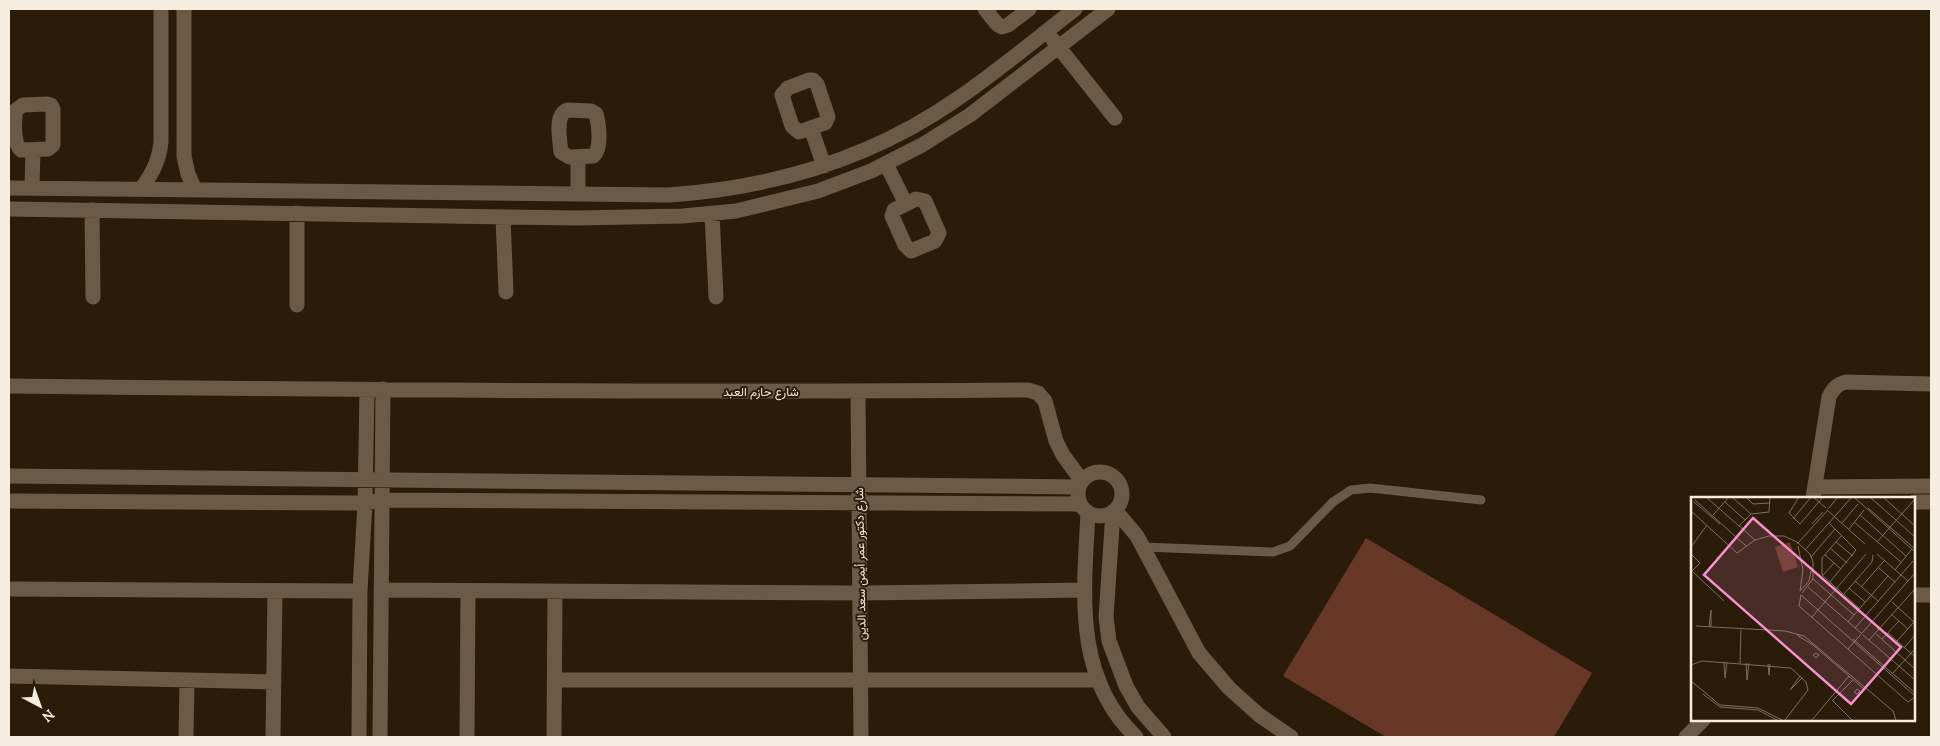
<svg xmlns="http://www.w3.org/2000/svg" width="1940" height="746" viewBox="0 0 1940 746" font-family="Lora,Vazirmatn,serif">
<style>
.green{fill:#673828}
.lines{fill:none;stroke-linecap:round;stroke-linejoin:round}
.lane{stroke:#6b5a45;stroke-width:9}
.street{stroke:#6b5a45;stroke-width:15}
.labels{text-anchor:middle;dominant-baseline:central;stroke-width:4;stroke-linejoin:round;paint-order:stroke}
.street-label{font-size:12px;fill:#f6ede0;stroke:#2a1c08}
.inset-road{fill:none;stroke:#7c705e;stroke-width:1}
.view{fill:#f790cd;fill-opacity:0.15;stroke:#f790cd;stroke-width:2.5}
.inset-edge{fill:none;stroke:#f6ede0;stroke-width:2.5}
</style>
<rect width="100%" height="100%" fill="#2a1c08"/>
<!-- green -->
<path class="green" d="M 1366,538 L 1592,673 L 1554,737 L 1386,737 L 1283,676 Z"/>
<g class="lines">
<!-- lane -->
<path class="lane" d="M 1143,547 L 1273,552 L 1290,546 L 1333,502 L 1351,490 L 1370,488 L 1481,500"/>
<!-- street -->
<path class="street" d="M 184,9 L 184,156 L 188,174 L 195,190
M 985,9 L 997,24 L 1002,27 L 1008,25 L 1029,9
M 1053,40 L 1115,118
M 809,80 L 813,80 L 817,84 L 828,117 L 825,123 L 799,132 L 792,126 L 782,95 L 788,88 Z
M 47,104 L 51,105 L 53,109 L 53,145 L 48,149 L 21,150 C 13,143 14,120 16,110 L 23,105 Z
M 568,110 L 591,111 L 596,114 C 599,124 602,149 593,156 L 569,157 L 561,152 C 560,140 554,114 568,110 Z
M 811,128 L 824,166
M 886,164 L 906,204
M 9,188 L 668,195 C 772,188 871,159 957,99 C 998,71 1036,39 1075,9
M 32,188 L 33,150
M 141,189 C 152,174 159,161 161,142 L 161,9
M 578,194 L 578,157
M 916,199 L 925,201 L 939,233 L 935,241 L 911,251 L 905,245 L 892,216 L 894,210 Z
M 9,209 L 577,218 L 683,216 L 736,211 L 818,191 L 871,171 L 922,145 L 970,115 L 1108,9
M 92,210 L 93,297
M 712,214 L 716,297
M 503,217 L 506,292
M 297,305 L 297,213
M 9,386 C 348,390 688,393 1028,390 L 1038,393 L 1045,401 L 1056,441 L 1063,455 L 1082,481
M 858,391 L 861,737
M1078 494a22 22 0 1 1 44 0a22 22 0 1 1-44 0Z
M 9,476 L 1079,487
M 1815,487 L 1931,486
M 1813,498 L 1829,397 C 1833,389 1837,384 1846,382 L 1931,384
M 9,501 L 365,503 L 382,500 L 1080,504
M 1914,502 L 1931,502
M 1115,510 L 1137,536 L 1199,653 L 1229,688 L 1259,715 L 1291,737
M 1113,512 L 1106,617 L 1109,641 L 1126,686 L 1138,707 L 1164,737
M 1088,513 C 1084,592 1073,677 1136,737
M 9,589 L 360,591
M 381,590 L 860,593 L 1084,590
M 1914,595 L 1931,595
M 9,676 L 274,682
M 554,680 L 1099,680
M 186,737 L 187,681
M 273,737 L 275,591
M 359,737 L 360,591 L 365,503 L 367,390
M 380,737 L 383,389
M 467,737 L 468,591
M 554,737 L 555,592
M 1686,737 L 1703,720"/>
</g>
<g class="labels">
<!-- street labels -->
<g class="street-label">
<text x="761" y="391">شارع حازم العبد</text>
<text transform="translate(860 564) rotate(-91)">شارع دكتور عمر أيمن سعد الدين</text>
</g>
</g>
<!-- overview -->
<g transform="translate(1691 497)">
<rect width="224" height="224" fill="#2a1c08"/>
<path d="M 99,45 L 107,70 L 92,75 L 84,50 Z" fill="#673828"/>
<path class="inset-road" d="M 15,0 L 64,43M 41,0 L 60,17M 55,0 L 62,7 L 79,6M 108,0 L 98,16 L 109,27 L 132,0M 122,0 L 135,11M 163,0 L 224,55M 179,0 L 224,40M 192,0 L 224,29M 4,3 L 55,49M 3,5 L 29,27M 34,5 L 54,23M 177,11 L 224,52M 137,12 L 147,0M 136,13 L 174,47M 0,14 L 46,56 L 64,43 L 78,39 L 93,39 L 106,45 L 119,57 L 122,65 L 122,82 L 111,96M 22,18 L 38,0M 169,18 L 215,59M 102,22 L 120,0M 163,25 L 210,65M 138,26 L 165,53 L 139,85M 151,26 L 167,7M 121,27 L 132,15M 48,29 L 60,17 L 78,15 L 79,0M 158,32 L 173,13M 151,38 L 131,61 L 131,78 L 169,112M 145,45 L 162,59M 186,45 L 224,2M 106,47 L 136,14M 107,49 L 112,73 L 109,94M 0,50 L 16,28M 139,51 L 156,66M 114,53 L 160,1M 0,57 L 9,66 L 0,75M 186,57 L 217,84M 134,58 L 150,72M 120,60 L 144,32M 188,71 L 204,85M 204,73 L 221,52M 2,75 L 33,104M 132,78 L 143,66M 122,82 L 163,118M 164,84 L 187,104M 117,90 L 170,136M 170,90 L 193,64M 158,91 L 174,105M 109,94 L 118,84 L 120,74M 153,97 L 181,65 L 182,58M 110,98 L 108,109 L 217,205 L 224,200M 110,98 L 224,199M 201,105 L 223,125M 201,118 L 217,132M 121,120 L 175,57M 157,125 L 197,79M 5,129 L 94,134 L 113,139 L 202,214 L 205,223M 18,130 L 20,113 L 20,130M 164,131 L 222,64M 197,136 L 224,160M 185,137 L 224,172M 106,138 L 122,148 L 173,192M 172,138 L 224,183M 162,142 L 224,196M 191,142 L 208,124M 178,143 L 224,92M 206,144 L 223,125M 213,151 L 224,138M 157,152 L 224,76M 125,156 L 128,158 L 125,161 L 122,158 ZM 33,165 L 34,181 L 36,165M 49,166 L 50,133M 55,166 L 56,183 L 58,166M 77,167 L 78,178 L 79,167M 0,168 L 11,164 L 100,171 L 115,185 L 117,193 L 94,223M 202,176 L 224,152M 109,179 L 99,193 L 111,181M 0,184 L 29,208 L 67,211 L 91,223M 166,192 L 169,194 L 166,197 L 163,195 ZM 12,197 L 29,210 L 67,213 L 86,223M 141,203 L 161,223M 141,204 L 162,183M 121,223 L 158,179"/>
<path class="view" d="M 62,21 L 210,150 L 160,207 L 13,78 Z"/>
<rect width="224" height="224" class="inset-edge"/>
</g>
<!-- border -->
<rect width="1940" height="746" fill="none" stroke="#f6ede0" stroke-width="20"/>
<!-- north arrow -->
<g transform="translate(40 706) rotate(139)" stroke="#2a1c08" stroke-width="4" paint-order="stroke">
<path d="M0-4L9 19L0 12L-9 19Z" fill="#f6ede0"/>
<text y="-8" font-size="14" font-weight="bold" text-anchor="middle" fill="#f6ede0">N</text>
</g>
</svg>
